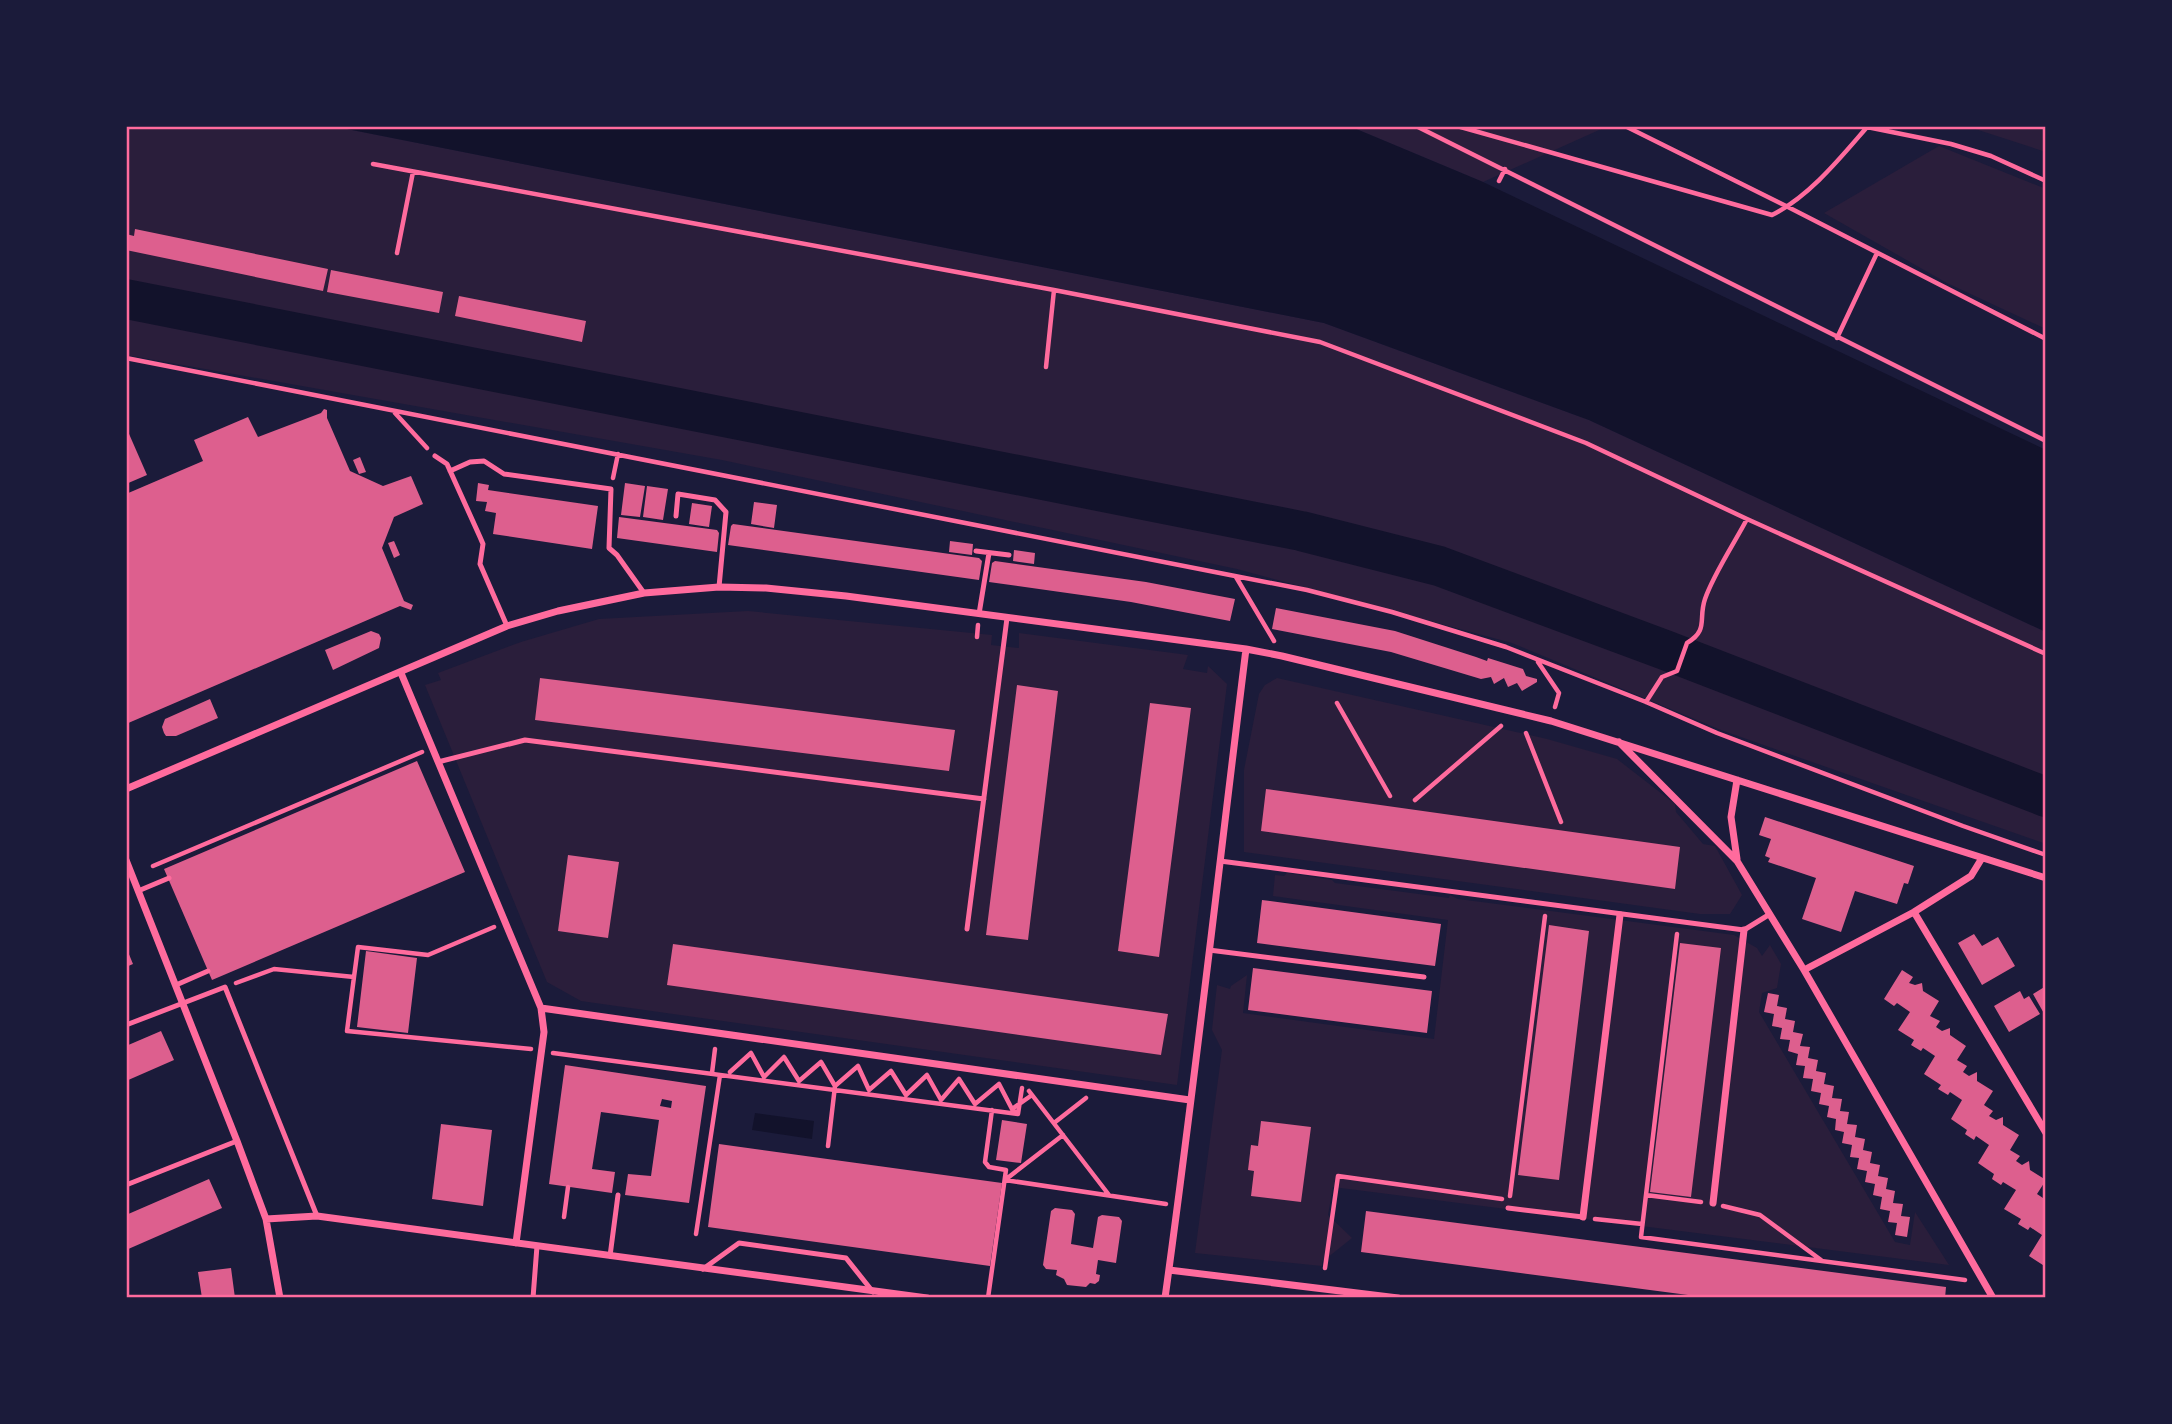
<svg xmlns="http://www.w3.org/2000/svg" width="2172" height="1424" viewBox="0 0 2172 1424" font-family="'Nunito Sans',sans-serif">
<style>
.green{fill:#2a1e3b}
.water{fill:#12122b}
.lines{fill:none;stroke-linecap:round;stroke-linejoin:round}
.river{stroke:#12122b;stroke-width:40}
.building{fill:#dd5f8e;fill-rule:evenodd}
.path{stroke:#ff6b9d;stroke-width:4.5}
.service{stroke:#ff6b9d;stroke-width:5}
.minor{stroke:#ff6b9d;stroke-width:7}
.neatline{fill:none;stroke:#ff6b9d;stroke-width:2.5}
</style>
<rect width="100%" height="100%" fill="#1b1b3a"/>
<!-- green -->
<path class="green" d="M 126,126 L 332,126 L 1324,323 L 1589,420 L 2046,632 L 2046,844 L 1721,730 L 1512,643 L 1237,569 L 722,460 L 126,355 Z
M 1349,126 L 1608,126 L 1483,182 Z
M 1966,126 L 2046,126 L 2046,152 Z
M 1939,146 L 2046,189 L 2046,329 L 1947,283 L 1824,213 Z
M 748,611 L 992,635 L 991,645 L 1019,648 L 1019,633 L 1188,655 L 1183,669 L 1207,673 L 1208,666 L 1227,684 L 1177,1085 L 581,1001 L 547,982 L 425,685 L 441,680 L 438,673 L 521,642 L 599,619 Z
M 1277,678 L 1547,739 L 1617,759 L 1675,804 L 1676,812 L 1703,844 L 1715,846 L 1742,895 L 1730,914 L 1700,914 L 1244,852 L 1244,770 L 1259,694 L 1265,685 Z
M 1287,873 L 1332,880 L 1335,883 L 1449,898 L 1450,895 L 1458,899 L 1734,935 L 1757,948 L 1762,956 L 1770,945 L 1781,964 L 1777,988 L 1762,993 L 1759,1012 L 1895,1242 L 1910,1245 L 1915,1212 L 1949,1265 L 1333,1187 L 1328,1215 L 1352,1238 L 1322,1262 L 1322,1266 L 1195,1253 L 1222,1050 L 1212,1030 L 1217,985 L 1230,989 L 1231,986 L 1247,975 L 1243,1013 L 1434,1039 L 1448,920 L 1273,896 L 1275,875 L 1284,876 Z"/>
<!-- water -->
<path class="water" d="M 332,126 L 1349,126 L 1483,182 L 2046,450 L 2046,632 L 1589,420 L 1324,323 Z
M 755,1113 L 814,1121 L 812,1139 L 752,1130 Z"/>
<g class="lines">
<!-- river -->
<path class="river" d="M 126,299 L 1301,531 L 1439,566 L 1665,650 L 2046,797"/>
</g>
<!-- building -->
<path class="building" d="M 135,229 L 328,269 L 323,291 L 126,250 L 126,234 L 134,236 Z
M 331,270 L 443,292 L 439,313 L 327,292 Z
M 459,296 L 586,321 L 582,342 L 455,316 Z
M 324,409 L 327,410 L 327,418 L 350,471 L 383,486 L 411,476 L 423,504 L 394,517 L 382,548 L 404,601 L 413,605 L 411,610 L 400,606 L 126,724 L 126,494 L 203,461 L 194,440 L 248,417 L 258,437 L 321,413 Z
M 126,427 L 147,475 L 126,484 Z
M 360,457 L 366,472 L 359,474 L 353,460 Z
M 478,483 L 489,485 L 488,490 L 598,506 L 592,549 L 493,534 L 496,513 L 485,511 L 487,502 L 476,501 Z
M 625,483 L 645,486 L 640,517 L 621,515 Z
M 647,486 L 668,489 L 663,520 L 643,517 Z
M 754,502 L 777,505 L 774,528 L 751,524 Z
M 692,503 L 712,506 L 709,527 L 689,524 Z
M 619,517 L 717,530 L 719,533 L 717,552 L 617,538 Z
M 733,524 L 979,558 L 982,561 L 979,580 L 728,545 L 731,526 Z
M 394,541 L 400,555 L 394,558 L 388,543 Z
M 950,541 L 973,544 L 972,555 L 949,552 Z
M 1014,550 L 1035,553 L 1034,564 L 1013,561 Z
M 995,561 L 1146,582 L 1235,599 L 1230,621 L 1131,602 L 989,582 L 992,563 Z
M 1276,608 L 1395,631 L 1476,657 L 1487,661 L 1488,658 L 1523,669 L 1526,676 L 1537,679 L 1537,682 L 1522,691 L 1517,683 L 1508,687 L 1504,678 L 1494,684 L 1491,677 L 1481,679 L 1391,652 L 1272,629 Z
M 371,631 L 379,634 L 381,638 L 379,648 L 333,670 L 325,650 Z
M 540,678 L 955,730 L 949,771 L 535,720 Z
M 1017,685 L 1058,691 L 1028,940 L 986,935 Z
M 210,699 L 218,718 L 176,736 L 166,736 L 164,733 L 162,727 L 165,719 Z
M 1150,703 L 1191,708 L 1159,957 L 1118,951 Z
M 417,761 L 465,872 L 212,980 L 164,869 Z
M 1266,789 L 1680,847 L 1675,889 L 1261,831 Z
M 1765,817 L 1914,866 L 1908,884 L 1904,883 L 1897,904 L 1855,891 L 1841,932 L 1802,919 L 1816,878 L 1768,862 L 1770,858 L 1765,856 L 1771,839 L 1759,835 Z
M 568,855 L 619,862 L 608,938 L 558,931 Z
M 1262,900 L 1441,924 L 1435,966 L 1257,943 Z
M 1549,925 L 1589,931 L 1559,1180 L 1518,1175 Z
M 1974,934 L 1982,946 L 1998,937 L 2015,966 L 1982,985 L 1958,943 Z
M 1680,943 L 1721,948 L 1691,1197 L 1650,1192 Z
M 673,944 L 1168,1014 L 1161,1055 L 667,985 Z
M 126,947 L 133,964 L 126,967 Z
M 366,951 L 417,958 L 408,1033 L 357,1027 Z
M 1253,968 L 1432,991 L 1427,1033 L 1248,1010 Z
M 1902,970 L 1913,977 L 1909,983 L 1915,985 L 1922,983 L 1923,991 L 1939,1001 L 1930,1016 L 1940,1021 L 1936,1027 L 1942,1031 L 1950,1028 L 1950,1035 L 1966,1046 L 1957,1060 L 1967,1066 L 1963,1072 L 1969,1076 L 1977,1072 L 1977,1081 L 1993,1091 L 1984,1105 L 1993,1111 L 1989,1116 L 1996,1120 L 2003,1117 L 2003,1125 L 2019,1135 L 2010,1150 L 2020,1156 L 2016,1161 L 2022,1165 L 2029,1161 L 2030,1170 L 2046,1180 L 2037,1194 L 2046,1200 L 2043,1206 L 2046,1208 L 2046,1267 L 2029,1256 L 2042,1235 L 2030,1227 L 2028,1230 L 2018,1224 L 2021,1219 L 2004,1209 L 2016,1190 L 2003,1182 L 2001,1185 L 1992,1179 L 1994,1174 L 1978,1163 L 1989,1145 L 1976,1136 L 1974,1140 L 1965,1134 L 1967,1130 L 1951,1119 L 1962,1100 L 1950,1092 L 1948,1095 L 1938,1089 L 1941,1085 L 1924,1074 L 1935,1056 L 1923,1048 L 1921,1051 L 1911,1045 L 1914,1040 L 1898,1030 L 1910,1012 L 1897,1003 L 1894,1006 L 1884,999 Z
M 2046,986 L 2046,1017 L 2033,994 Z
M 2020,991 L 2024,999 L 2029,996 L 2040,1014 L 2009,1032 L 1994,1006 Z
M 1768,993 L 1779,995 L 1777,1006 L 1787,1008 L 1785,1019 L 1795,1021 L 1793,1032 L 1803,1034 L 1800,1046 L 1810,1047 L 1808,1058 L 1818,1060 L 1816,1071 L 1826,1073 L 1824,1084 L 1834,1086 L 1832,1098 L 1842,1099 L 1840,1111 L 1849,1112 L 1847,1124 L 1857,1125 L 1855,1137 L 1865,1139 L 1863,1150 L 1872,1152 L 1870,1163 L 1880,1165 L 1878,1176 L 1888,1178 L 1886,1189 L 1895,1191 L 1893,1203 L 1903,1204 L 1901,1216 L 1910,1217 L 1907,1237 L 1895,1235 L 1897,1223 L 1888,1222 L 1890,1211 L 1880,1209 L 1882,1197 L 1873,1195 L 1875,1184 L 1865,1182 L 1867,1171 L 1857,1169 L 1859,1158 L 1850,1157 L 1852,1145 L 1842,1143 L 1844,1132 L 1835,1130 L 1836,1119 L 1827,1117 L 1829,1106 L 1819,1104 L 1821,1093 L 1811,1091 L 1813,1079 L 1803,1078 L 1805,1066 L 1796,1065 L 1798,1054 L 1788,1051 L 1790,1040 L 1780,1039 L 1782,1028 L 1772,1026 L 1774,1014 L 1764,1012 Z
M 161,1031 L 174,1060 L 126,1081 L 126,1046 Z
M 565,1065 L 706,1086 L 689,1203 L 625,1195 L 628,1174 L 651,1176 L 659,1120 L 601,1112 L 592,1169 L 615,1172 L 612,1193 L 549,1184 ZM 662,1099 L 672,1101 L 671,1108 L 660,1106 Z
M 1002,1120 L 1027,1124 L 1021,1163 L 996,1160 Z
M 1261,1121 L 1311,1127 L 1301,1202 L 1251,1196 L 1254,1171 L 1248,1170 L 1251,1145 L 1258,1146 Z
M 441,1124 L 492,1130 L 483,1206 L 432,1199 Z
M 719,1144 L 1002,1183 L 990,1266 L 708,1227 Z
M 209,1179 L 222,1208 L 126,1250 L 126,1215 Z
M 1055,1208 L 1072,1210 L 1075,1214 L 1071,1244 L 1093,1248 L 1098,1217 L 1102,1215 L 1119,1217 L 1122,1221 L 1116,1263 L 1098,1260 L 1096,1274 L 1100,1275 L 1099,1281 L 1095,1284 L 1090,1283 L 1086,1287 L 1067,1285 L 1064,1279 L 1056,1275 L 1057,1270 L 1046,1269 L 1043,1265 L 1051,1211 Z
M 1366,1211 L 1946,1287 L 1945,1298 L 1711,1298 L 1361,1252 Z
M 231,1268 L 235,1298 L 202,1298 L 198,1272 Z"/>
<g class="lines">
<!-- path -->
<path class="path" d="M 1416,126 L 2046,441
M 1457,126 L 1772,215 C 1810,196 1841,157 1868,126
M 1625,126 L 1788,207 L 2046,339
M 1862,126 L 1951,144 L 1991,156 L 2046,181
M 373,164 L 1054,290 L 1320,342 L 1586,443 L 1747,519 L 2046,654
M 1499,181 L 1505,169
M 397,253 L 413,172
M 1837,338 L 1877,253
M 126,358 L 1235,576 L 1307,590 L 1392,612 L 1506,647 L 1646,702 L 1717,733 L 1963,826 L 2046,855
M 1046,367 L 1054,290
M 395,413 L 427,448
M 613,478 L 618,454
M 1236,577 L 1274,641
M 977,637 L 978,625
M 1538,662 L 1559,693 L 1555,707
M 1646,702 L 1662,677 L 1677,671 L 1687,643 C 1709,630 1698,619 1705,599 C 1713,575 1735,542 1747,519
M 1337,703 L 1390,796
M 1526,733 L 1561,822
M 1415,800 L 1501,726
M 153,866 L 422,752
M 1677,934 L 1641,1237 L 1965,1280
M 354,977 L 358,947 L 428,955 L 494,927
M 236,983 L 274,969 L 354,977 L 347,1031 L 531,1049
M 553,1053 L 1018,1114 L 1022,1088
M 730,1072 L 751,1053 L 764,1077 L 784,1057 L 799,1081 L 821,1062 L 835,1086 L 828,1146
M 712,1073 L 715,1049
M 835,1086 L 858,1066 L 869,1090 L 891,1071 L 906,1095 L 927,1075 L 941,1100 L 959,1079 L 975,1104 L 999,1084 L 1012,1109 L 1017,1113
M 1029,1091 L 1109,1195
M 1012,1109 L 1032,1095
M 1054,1123 L 1086,1098
M 1063,1135 L 1005,1180 L 1166,1204
M 1646,1195 L 1701,1202
M 1510,1196 L 1545,916
M 1723,1206 L 1760,1215 L 1821,1260
M 564,1217 L 568,1187
M 1595,1219 L 1642,1224
M 696,1234 L 720,1075
M 1325,1268 L 1338,1176 L 1502,1199
M 988,1298 L 1006,1170 L 989,1167 L 985,1162 L 992,1110"/>
<!-- service -->
<path class="service" d="M 435,456 L 447,464 L 480,537 L 483,544 L 480,564 L 507,626
M 450,471 L 470,462 L 484,461 L 504,474 L 611,489 L 609,548 L 617,555 L 644,593
M 676,516 L 678,494 L 715,500 L 726,512 L 719,587
M 976,551 L 1009,555
M 979,614 L 989,553
M 438,762 L 525,740 L 984,799
M 1220,861 L 1744,930 L 1770,914
M 138,891 L 169,878
M 967,929 L 1007,618
M 1209,950 L 1424,977
M 176,985 L 208,971
M 126,1025 L 225,987 L 317,1216
M 126,1185 L 237,1141
M 1508,1208 L 1583,1217
M 610,1256 L 618,1195
M 703,1269 L 739,1243 L 846,1258 L 873,1292
M 533,1298 L 537,1246"/>
<!-- minor -->
<path class="minor" d="M 401,673 L 541,1008 L 544,1032 L 516,1243
M 1619,742 L 1737,861 L 1804,970 L 1993,1298
M 126,789 L 507,626 L 558,611 L 644,593 L 719,587 L 766,588 L 846,596 L 1246,649 L 1282,656 L 1551,721 L 2046,878
M 1737,859 L 1731,817 L 1737,780
M 126,860 L 237,1141 L 266,1219 L 280,1298
M 1914,912 L 2046,1133
M 1804,970 L 1914,912 L 1971,876 L 1982,858
M 541,1008 L 1190,1100
M 1713,1203 L 1744,930
M 1583,1217 L 1620,915
M 266,1219 L 317,1216 L 927,1298
M 1169,1270 L 1398,1298
M 1165,1298 C 1195,1082 1219,866 1246,649"/>
</g>
<!-- border -->
<rect width="2172" height="1424" fill="none" stroke="#1b1b3a" stroke-width="256"/>
<rect x="128" y="128" width="1916" height="1168" class="neatline"/>
</svg>
